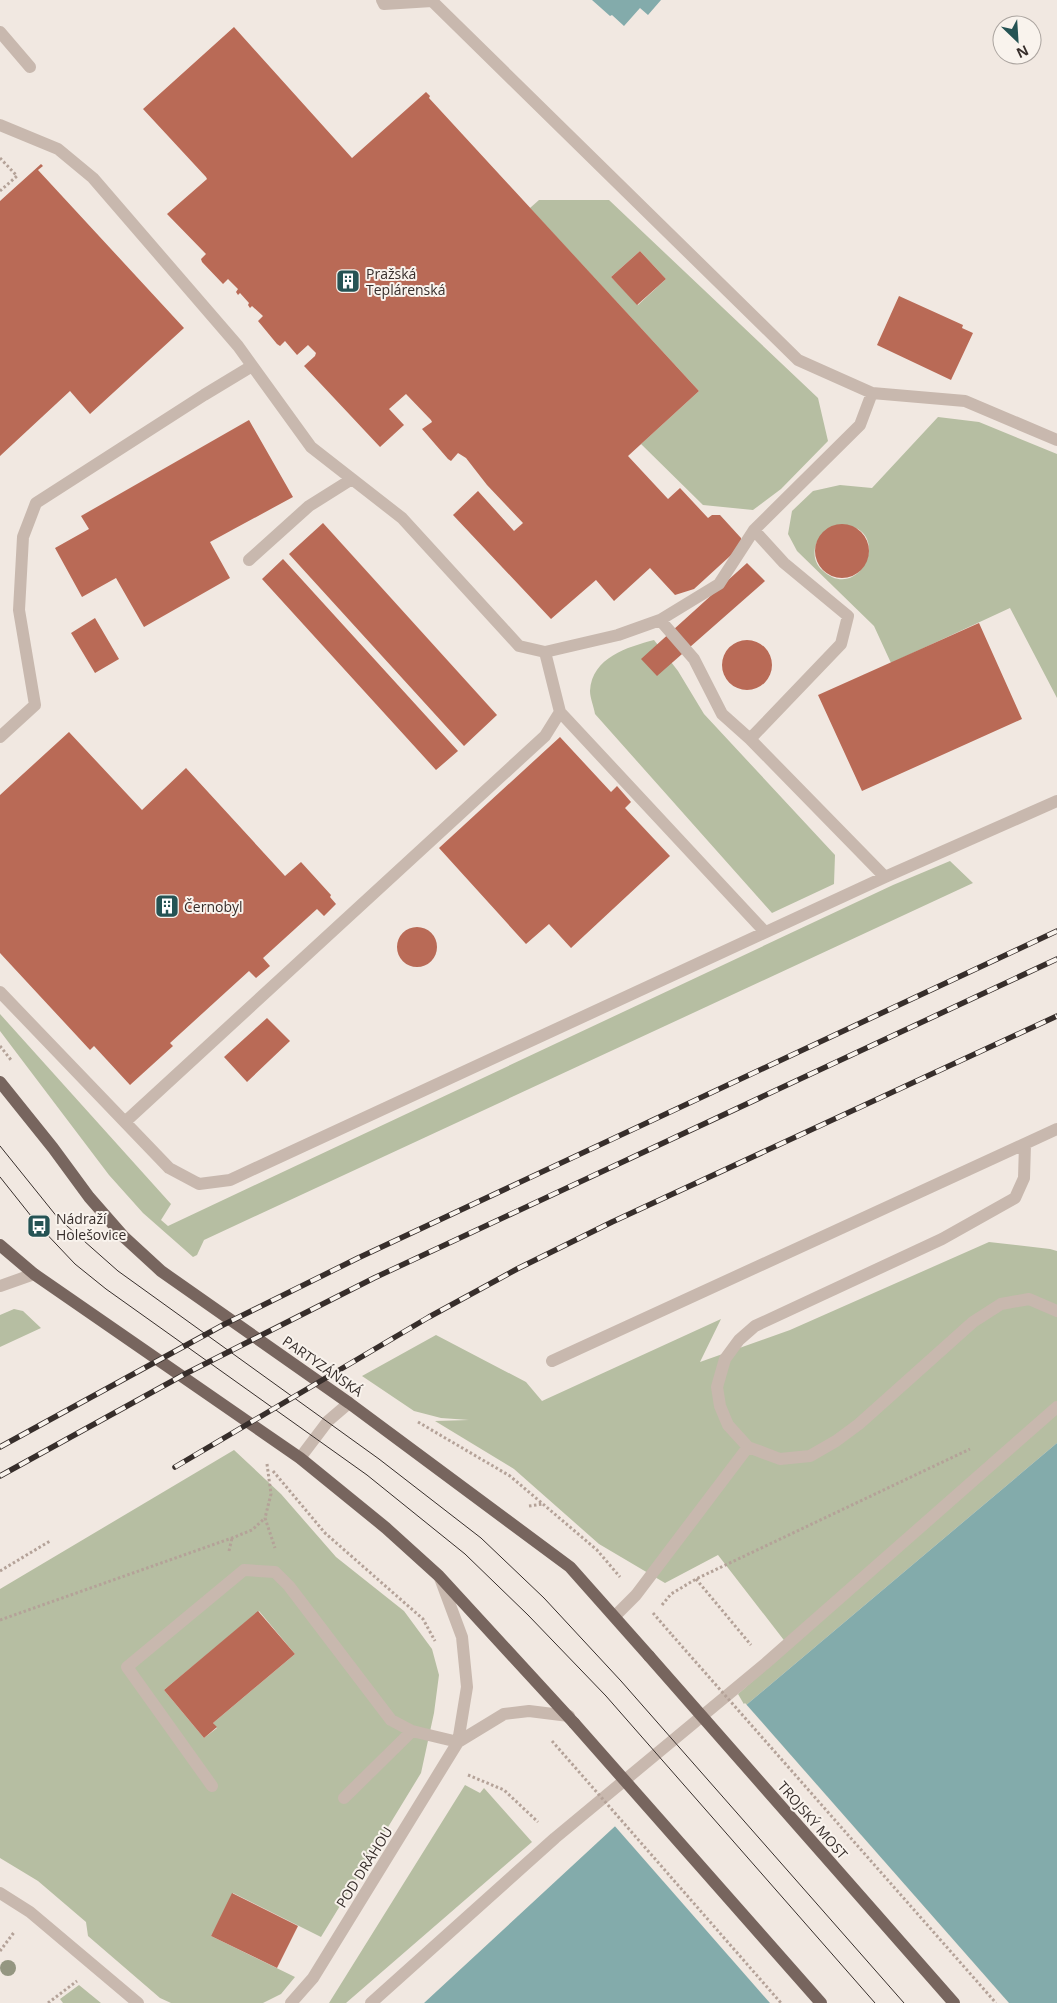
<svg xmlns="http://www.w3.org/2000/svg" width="1057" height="2003" viewBox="0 0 1057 2003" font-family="'Open Sans',sans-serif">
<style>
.green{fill:#b6bea2;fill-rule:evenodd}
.water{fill:#83abab}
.pier{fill:#f1e8e1}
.building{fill:#b96a56}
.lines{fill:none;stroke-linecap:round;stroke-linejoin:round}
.path{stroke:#b4a298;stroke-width:3;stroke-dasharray:2.5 2.5;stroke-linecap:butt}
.minor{stroke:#c8b8ae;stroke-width:12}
.major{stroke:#77655e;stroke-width:12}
.tram{stroke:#372e2b;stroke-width:1}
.rail-casing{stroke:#372e2b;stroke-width:5.5}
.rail{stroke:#f9f3ed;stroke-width:4;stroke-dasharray:11;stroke-linecap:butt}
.path-bridge{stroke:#b4a298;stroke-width:3;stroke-dasharray:2.5 2.5;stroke-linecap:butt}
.major-bridge{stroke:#77655e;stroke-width:12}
.tree{fill:#949681}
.labels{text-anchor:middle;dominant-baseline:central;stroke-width:4;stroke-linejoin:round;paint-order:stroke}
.poi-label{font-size:14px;fill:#372e2b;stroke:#f9f3ed;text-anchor:start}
.street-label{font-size:14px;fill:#372e2b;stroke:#f9f3ed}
</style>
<rect width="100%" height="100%" fill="#f1e8e1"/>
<!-- green -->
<path class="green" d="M 539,200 L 609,200 L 818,398 L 828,441 L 781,489 L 753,510 L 703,505 L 641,444 L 699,391 L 530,208 ZM 640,251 L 666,279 L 638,305 L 611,277 Z
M 938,417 L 979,422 L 1057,454 L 1057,698 L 1010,608 L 891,663 L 874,626 L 797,551 L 788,534 L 792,511 L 813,491 L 840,485 L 872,488 ZM 837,525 C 897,522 861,607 822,570 C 806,555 818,530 837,525 Z
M 654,640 L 678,671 L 704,714 L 835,855 L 834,884 L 772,913 L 595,714 C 594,707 590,698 590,691 C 592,657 628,647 654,640 Z
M 950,861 L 973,883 L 204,1240 L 197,1255 L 193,1257 L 143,1213 L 109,1175 L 0,1031 L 0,1014 L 171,1204 L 161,1220 L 168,1226 L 893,885 Z
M 989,1242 L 1050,1249 L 1057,1251 L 1057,1443 L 745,1706 L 738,1694 L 790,1648 L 718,1555 L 665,1583 L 599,1544 L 514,1469 L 435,1421 L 469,1420 L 441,1418 L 414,1411 L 362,1376 L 436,1335 L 526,1382 L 542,1401 L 721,1319 L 700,1362 L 790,1330 Z
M 14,1309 L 23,1311 L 41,1328 L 0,1347 L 0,1315 Z
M 234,1450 L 281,1494 L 336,1557 L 404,1611 L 432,1649 L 439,1675 L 434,1713 L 421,1773 L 321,1937 L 233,1893 L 211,1936 L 295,1977 L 281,1994 L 263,2003 L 171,2003 L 160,1998 L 88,1936 L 86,1922 L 38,1881 L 0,1858 L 0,1589 ZM 259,1611 L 295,1654 L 213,1723 L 217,1728 L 204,1738 L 164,1690 Z
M 465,1785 L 480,1793 L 484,1788 L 532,1842 L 346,2003 L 329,2003 Z
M 79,1985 L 101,2003 L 63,2003 L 60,1999 Z"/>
<!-- water -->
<path class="water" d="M 592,0 L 661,0 L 648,15 L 640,8 L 624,26 L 612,15 L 610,16 Z
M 1057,1443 L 1057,2003 L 424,2003 L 745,1706 Z"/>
<!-- pier -->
<path class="pier" d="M 745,1703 L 1009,2003 L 770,2003 L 613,1824 Z"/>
<!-- building -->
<path class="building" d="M 234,27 L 352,158 L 426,92 L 430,96 L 429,98 L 699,391 L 628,456 L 668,499 L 680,488 L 708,518 L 712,515 L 720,515 L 741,538 L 741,546 L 694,589 L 675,595 L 650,568 L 614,601 L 596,580 L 551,619 L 453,515 L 478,491 L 514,531 L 523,523 L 487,485 L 466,458 L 458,453 L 451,461 L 448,459 L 422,429 L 432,422 L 431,420 L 406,394 L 389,409 L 404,425 L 380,447 L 304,366 L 315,356 L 316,353 L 308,345 L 297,355 L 285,341 L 280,346 L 277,344 L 258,321 L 263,316 L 252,306 L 250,308 L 248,305 L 249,303 L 240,293 L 238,295 L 236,292 L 238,289 L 228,279 L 223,284 L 202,262 L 201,259 L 206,254 L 167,214 L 207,179 L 206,177 L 143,109 Z
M 41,164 L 43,166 L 38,170 L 184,328 L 90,414 L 70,391 L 0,456 L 0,201 Z
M 640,251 L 666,279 L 637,305 L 611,277 Z
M 899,296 L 963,325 L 962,328 L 973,333 L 951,380 L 877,345 Z
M 249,420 L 293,497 L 210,542 L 230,578 L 144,627 L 116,578 L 82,597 L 55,548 L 89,529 L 81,516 Z
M 323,523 L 497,715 L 464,746 L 289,554 Z
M815 551a27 27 0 1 1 54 0a27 27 0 1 1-54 0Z
M 283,559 L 458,751 L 436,770 L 262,579 Z
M 747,563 L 765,581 L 657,676 L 641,659 Z
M 95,618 L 119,659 L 95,673 L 71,633 Z
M 979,623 L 1022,719 L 862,791 L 818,695 Z
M722 665a25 25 0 1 1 50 0a25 25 0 1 1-50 0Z
M 69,732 L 142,810 L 186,768 L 285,876 L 301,862 L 331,895 L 330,897 L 336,904 L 324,916 L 317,909 L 263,958 L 270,966 L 256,978 L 249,971 L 170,1043 L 173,1046 L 130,1085 L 94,1046 L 90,1050 L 0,953 L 0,795 Z
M 560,737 L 611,792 L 617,786 L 631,802 L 625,808 L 670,856 L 571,948 L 549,924 L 526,944 L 439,848 Z
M397 947a20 20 0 1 1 40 0a20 20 0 1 1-40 0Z
M 267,1018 L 290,1041 L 247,1082 L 224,1057 Z
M 258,1611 L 295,1654 L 213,1723 L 217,1727 L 204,1738 L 164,1690 Z
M 232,1893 L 298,1926 L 277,1968 L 211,1936 Z"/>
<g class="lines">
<!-- path -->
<path class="path" d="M 0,158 L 17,176 L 0,191
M 0,1046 L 11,1060
M 418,1422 L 510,1476 L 597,1550 L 620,1577
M 267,1464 L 271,1494 L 265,1518 L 275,1548
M 273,1471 L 325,1533 L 423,1619 L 435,1641
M 529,1506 L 543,1504
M 229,1551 L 232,1538
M 0,1571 L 50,1541
M 696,1579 L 751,1645
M 662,1605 L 671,1594 L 696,1579 L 970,1449
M 653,1613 L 672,1635
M 0,1620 L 232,1538 L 252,1530 L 265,1518
M 468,1775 L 504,1790 L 538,1822
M 0,1951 L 15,1931
M 48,2003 L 77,1981"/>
<!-- minor -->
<path class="minor" d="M 382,0 L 384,4 L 432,1 L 798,360 L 872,393 L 965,401 L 1057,440
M 0,32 L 30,67
M 0,125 L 58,149 L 93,178 L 238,346 L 311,447 L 402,518 L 519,646 L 545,652 L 618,635 L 660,620 L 719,584 L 754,530 L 860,425 L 872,393
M 249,560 L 309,506 L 352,479
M 660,620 L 694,659 L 722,714 L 750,739 L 885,877
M 560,712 L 765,932
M 0,737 L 35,705 L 19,610 L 23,537 L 36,503 L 204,395 L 252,366
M 750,739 L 841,644 L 848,616 L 784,563 L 754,530
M 0,992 L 169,1168 L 199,1184 L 230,1180 L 885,877 L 1057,801
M 125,1122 L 545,736 L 560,712 L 545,652
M 1025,1144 L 1024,1178 L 1015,1198 L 942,1239 L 755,1326 L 739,1340 L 725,1359 L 717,1387 L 720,1406 L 728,1425 L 748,1447 L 780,1459 L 810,1456 L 836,1441 L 859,1424 L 973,1322 L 1001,1304 L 1029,1299 L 1057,1311
M 0,1286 L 34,1274
M 552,1361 L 1057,1129
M 300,1458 L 328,1421 L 349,1403
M 615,1616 L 636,1595 L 748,1447
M 458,1742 L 504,1714 L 529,1711 L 569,1716
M 212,1786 L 127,1667 L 244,1570 L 275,1572 L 289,1586 L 391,1720 L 412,1731 L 458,1742
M 344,1798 L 412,1731
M 0,1893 L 30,1912 L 138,2003
M 291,2003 L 313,1978 L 458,1742 L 467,1687 L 462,1637 L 440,1578
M 371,2003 L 555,1838 L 766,1663 L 1057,1407"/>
<!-- major -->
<path class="major" d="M 0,1082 L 53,1148 L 89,1197 L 124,1237 L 161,1271 L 349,1403 L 570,1567 L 649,1656
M 0,1245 L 34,1274 L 300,1458 L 386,1528 L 439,1576 L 574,1723"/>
<!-- tram -->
<path class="tram" d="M 0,1146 L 58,1218 L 118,1271 L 379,1459 L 481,1538 L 544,1598 L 621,1681 L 904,2003
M 0,1177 L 39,1226 L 75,1264 L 106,1289 L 367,1475 L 465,1554 L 528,1615 L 606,1696 L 875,2003"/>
<!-- rail casing -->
<g class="rail-casing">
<path id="rail" d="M 0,1447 L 223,1325 L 358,1258 L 1057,931
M 175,1467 L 429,1317 L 517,1269 L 612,1222 L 1057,1016
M 0,1476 L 185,1374 L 374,1278 L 1057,959"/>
</g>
<!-- rail -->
<use href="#rail" class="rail"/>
<!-- path-bridge -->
<path class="path-bridge" d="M 672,1635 L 996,2003
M 552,1741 L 781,2003"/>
<!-- major-bridge -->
<path class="major-bridge" d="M 649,1656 L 954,2003
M 574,1723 L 821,2003"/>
</g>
<!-- trees -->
<circle class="tree" cx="8" cy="1968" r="8"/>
<!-- icons -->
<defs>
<g id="building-square" transform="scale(1.25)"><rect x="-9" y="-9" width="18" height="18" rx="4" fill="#255354" stroke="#f9f3ed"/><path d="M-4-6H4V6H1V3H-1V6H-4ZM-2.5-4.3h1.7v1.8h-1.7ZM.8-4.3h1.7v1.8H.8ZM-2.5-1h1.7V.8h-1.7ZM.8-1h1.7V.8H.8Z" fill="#fff"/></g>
<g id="bus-square" transform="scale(1.25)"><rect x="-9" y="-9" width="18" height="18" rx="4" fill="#255354" stroke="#f9f3ed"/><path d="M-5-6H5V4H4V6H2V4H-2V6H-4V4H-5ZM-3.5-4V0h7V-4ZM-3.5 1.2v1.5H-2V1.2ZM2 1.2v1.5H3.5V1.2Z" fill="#fff"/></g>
</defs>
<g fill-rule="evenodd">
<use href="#building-square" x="348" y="281"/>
<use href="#building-square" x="167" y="906"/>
<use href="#bus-square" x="39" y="1226"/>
</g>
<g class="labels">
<!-- poi labels -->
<g class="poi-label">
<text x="366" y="273">Pražská<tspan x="366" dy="16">Teplárenská</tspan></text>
<text x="184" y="906">Černobyl</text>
<text x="56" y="1218">Nádraží<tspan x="56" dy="16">Holešovice</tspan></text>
</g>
<!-- street labels -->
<g class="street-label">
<text transform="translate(323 1366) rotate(35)">PARTYZÁNSKÁ</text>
<text transform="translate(813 1820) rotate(49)">TROJSKÝ MOST</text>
<text transform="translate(364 1867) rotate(-58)">POD DRÁHOU</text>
</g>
</g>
<!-- north arrow -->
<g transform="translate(1017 40) rotate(155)"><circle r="24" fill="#f9f3ed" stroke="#aba49f"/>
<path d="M0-4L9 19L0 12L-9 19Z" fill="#255354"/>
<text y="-8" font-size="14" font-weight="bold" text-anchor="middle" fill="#372e2b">N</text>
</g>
</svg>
